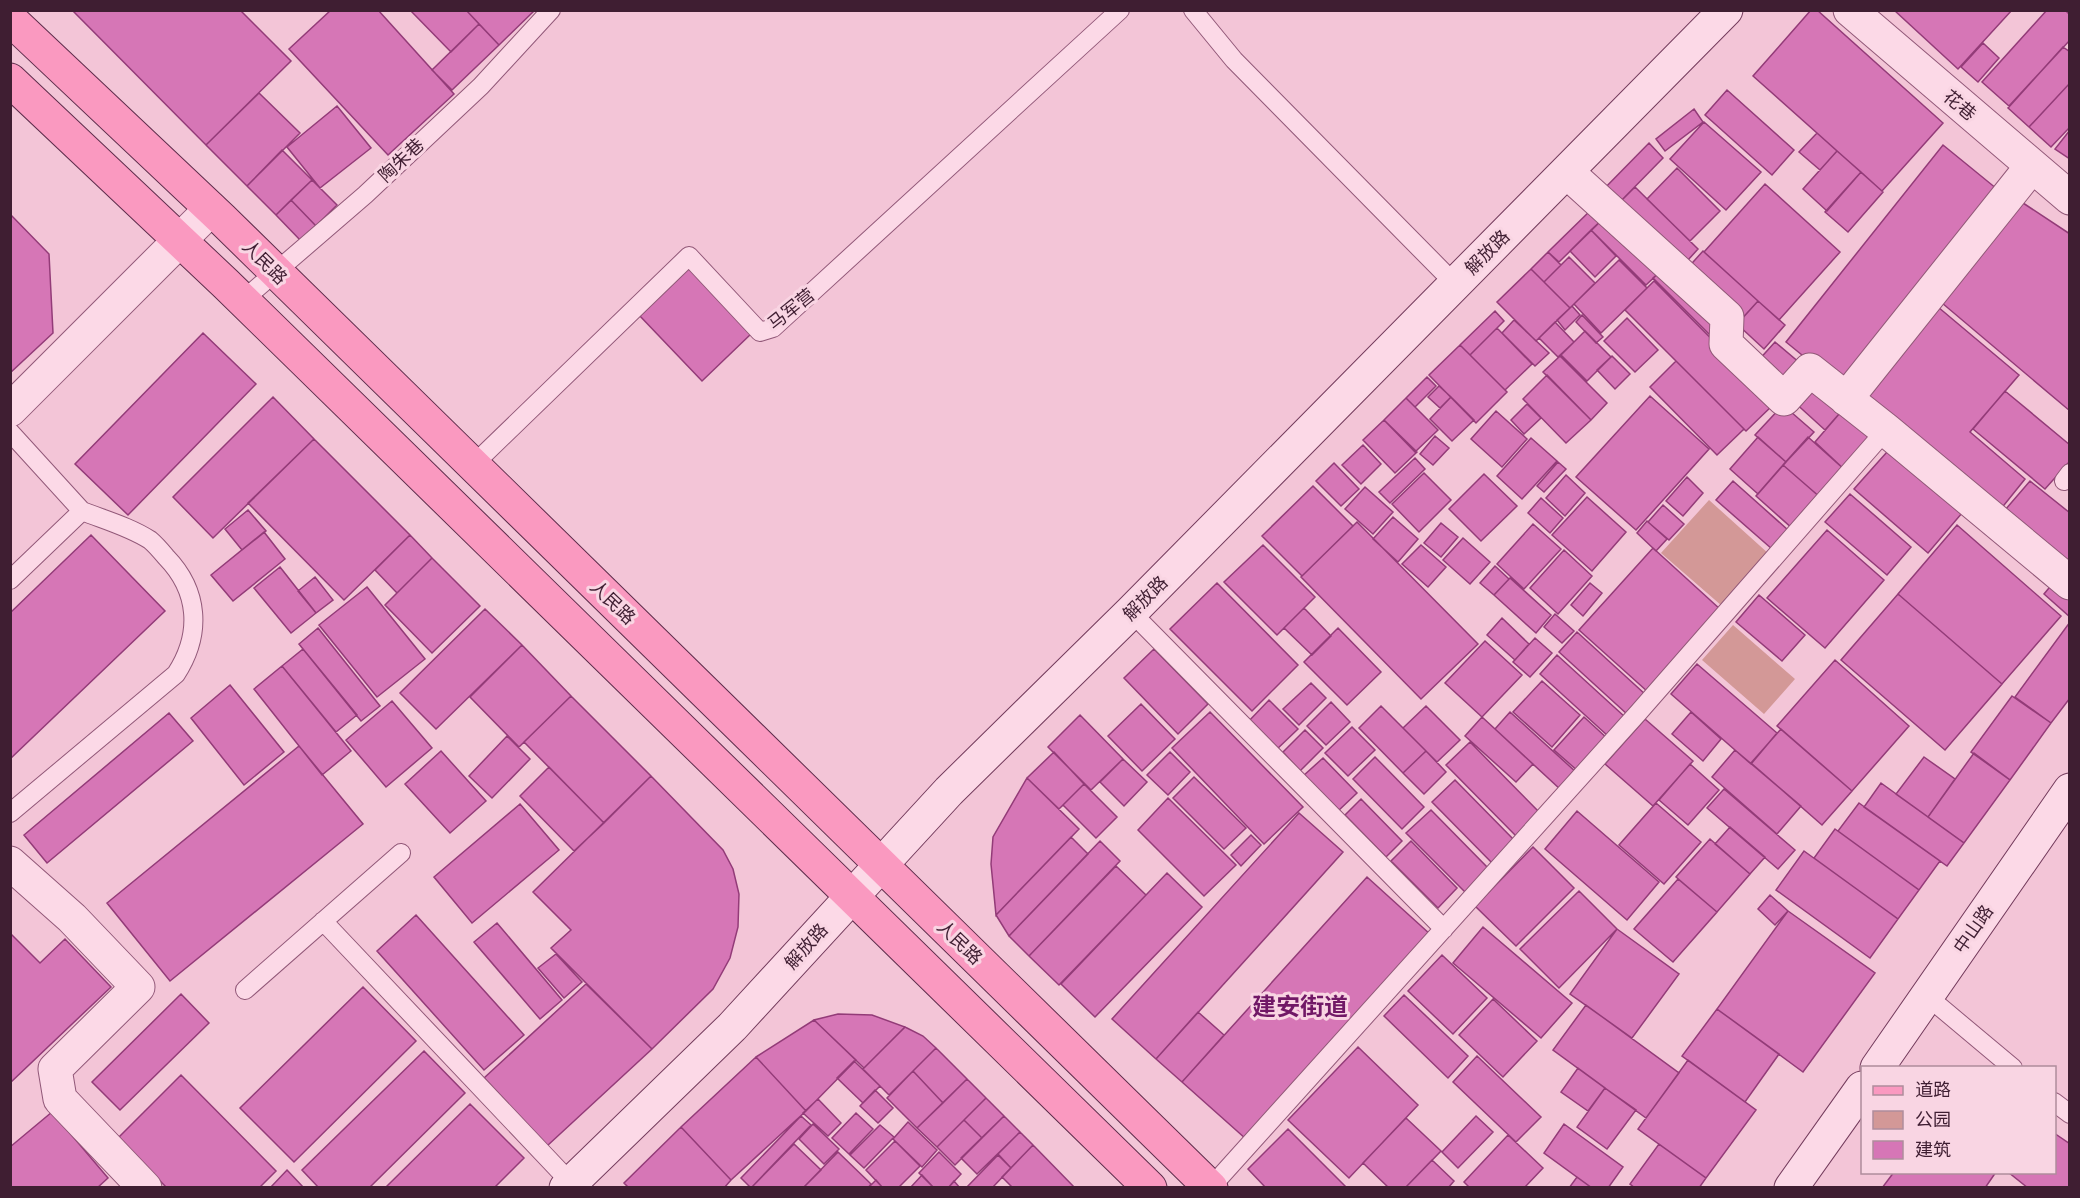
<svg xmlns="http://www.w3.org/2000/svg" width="2080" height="1198" viewBox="0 0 2080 1198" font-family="'IBM Plex Serif','Noto Sans SC',serif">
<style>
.green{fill:#d39897}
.building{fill:#d676b6;stroke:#933b78;stroke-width:1.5}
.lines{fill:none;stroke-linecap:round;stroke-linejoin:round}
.lane-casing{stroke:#915878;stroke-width:20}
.street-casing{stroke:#915878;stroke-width:35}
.secondary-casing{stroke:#733b5c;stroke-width:35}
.primary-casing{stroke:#5e2c4b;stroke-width:35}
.lane{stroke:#fcd9e7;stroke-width:18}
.street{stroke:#fcd9e7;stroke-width:33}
.secondary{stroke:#fcd9e7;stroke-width:33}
.primary{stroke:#fa99c0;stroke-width:33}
.labels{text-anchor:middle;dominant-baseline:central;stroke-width:6;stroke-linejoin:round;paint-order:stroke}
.street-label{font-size:18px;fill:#3f1e32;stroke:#f9d5e3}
.district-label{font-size:24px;font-weight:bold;fill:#711866;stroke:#f9d5e3}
</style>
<rect width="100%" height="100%" fill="#f3c5d7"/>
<!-- green -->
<path class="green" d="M 1709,500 L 1769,554 L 1722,606 L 1661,553 Z
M 1733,625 L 1795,679 L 1764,714 L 1702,660 Z"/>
<!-- building -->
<path class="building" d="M 72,10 L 240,10 L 291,61 L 206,145 Z
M 331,10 L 378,10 L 454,94 L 388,155 L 289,49 Z
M 410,10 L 466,10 L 479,24 L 451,52 Z
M 466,10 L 535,10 L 499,45 Z
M 1811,10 L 1817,10 L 1943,123 L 1882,191 L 1753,76 Z
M 1894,10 L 2012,10 L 1958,69 Z
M 2047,10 L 2065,10 L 2070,15 L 2070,40 L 2009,106 L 1982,82 Z
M 479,24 L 499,45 L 452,90 L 432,70 Z
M 1983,43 L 1999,58 L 1978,82 L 1961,67 Z
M 2063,47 L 2070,52 L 2070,83 L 2029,127 L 2008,108 Z
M 2069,84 L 2070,127 L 2051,147 L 2029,127 Z
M 1727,90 L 1794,150 L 1772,175 L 1705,115 Z
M 259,93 L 300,133 L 247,186 L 206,145 Z
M 337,106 L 371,148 L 320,188 L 287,147 Z
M 1694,109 L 1703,122 L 1665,151 L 1656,139 Z
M 1704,122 L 1761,172 L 1726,210 L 1670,159 Z
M 2070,130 L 2070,159 L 2055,149 Z
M 1817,133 L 1837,151 L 1820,170 L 1799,152 Z
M 1649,143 L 1663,158 L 1614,208 L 1599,194 Z
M 1943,145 L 1997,189 L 1840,386 L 1786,342 Z
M 282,150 L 312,180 L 276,215 L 247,186 Z
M 1837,151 L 1861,172 L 1827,211 L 1803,189 Z
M 1677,168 L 1720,211 L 1690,241 L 1647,199 Z
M 1861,172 L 1883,192 L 1848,232 L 1825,212 Z
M 312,180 L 337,205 L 316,226 L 291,200 Z
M 1765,184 L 1840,252 L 1779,320 L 1704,252 Z
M 1635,187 L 1698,249 L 1678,271 L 1614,208 Z
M 291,200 L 316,226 L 301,241 L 276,215 Z
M 2020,201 L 2070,234 L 2070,411 L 1942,303 Z
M 1594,207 L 1605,217 L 1559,262 L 1548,252 Z
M 10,214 L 49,254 L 53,333 L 10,373 Z
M 1605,217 L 1664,268 L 1646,285 L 1591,230 Z
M 1591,230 L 1616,256 L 1595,277 L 1570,251 Z
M 1703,251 L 1758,301 L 1740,321 L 1685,271 Z
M 1548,252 L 1561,265 L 1544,282 L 1531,269 Z
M 1569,257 L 1595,283 L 1570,308 L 1544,282 Z
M 1619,260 L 1647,288 L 1601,333 L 1574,304 Z
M 1667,265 L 1723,322 L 1710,335 L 1653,278 Z
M 690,267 L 752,333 L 702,381 L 639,315 Z
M 1531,269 L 1570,308 L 1536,341 L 1497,302 Z
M 1654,281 L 1775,403 L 1746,431 L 1625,310 Z
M 1758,301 L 1785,325 L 1764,349 L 1737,324 Z
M 1572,306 L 1580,315 L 1565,330 L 1557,320 Z
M 1938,307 L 2019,375 L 1970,432 L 2025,479 L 1996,515 L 1859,400 Z
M 1495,311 L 1504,321 L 1470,355 L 1460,345 Z
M 1582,315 L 1603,337 L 1596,343 L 1576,322 Z
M 1627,318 L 1658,350 L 1635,372 L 1604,341 Z
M 1514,320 L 1549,353 L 1535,366 L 1502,333 Z
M 1555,322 L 1574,342 L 1558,357 L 1539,338 Z
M 1497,328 L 1532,364 L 1505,390 L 1470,355 Z
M 1585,331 L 1611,357 L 1587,381 L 1561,355 Z
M 203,333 L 256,384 L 128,515 L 75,464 Z
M 1775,342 L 1807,369 L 1789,389 L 1757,362 Z
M 1460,345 L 1507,392 L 1476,423 L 1429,375 Z
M 1560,356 L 1607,403 L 1591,420 L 1543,372 Z
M 1612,356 L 1630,374 L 1615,389 L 1597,370 Z
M 1676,361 L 1744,429 L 1717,455 L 1650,387 Z
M 1547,375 L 1591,420 L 1566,443 L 1523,399 Z
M 1427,377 L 1436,386 L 1415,407 L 1406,398 Z
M 1813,377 L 1846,406 L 1825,430 L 1792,400 Z
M 1439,386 L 1451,397 L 1440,408 L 1428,397 Z
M 2005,391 L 2070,445 L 2070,461 L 2045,489 L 1973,429 Z
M 1650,396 L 1709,449 L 1636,530 L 1576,477 Z
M 273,397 L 314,439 L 213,538 L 173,497 Z
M 1451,397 L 1474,420 L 1452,441 L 1430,419 Z
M 1406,398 L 1438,430 L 1415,452 L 1384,420 Z
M 1527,404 L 1541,418 L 1524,434 L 1511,420 Z
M 1783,405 L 1814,432 L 1786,462 L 1755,435 Z
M 1846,406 L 1879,435 L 1846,471 L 1815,442 Z
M 1496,411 L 1527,439 L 1502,467 L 1471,439 Z
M 1384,420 L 1417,452 L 1395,473 L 1363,440 Z
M 1435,436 L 1449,448 L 1433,465 L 1420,454 Z
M 1758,437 L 1786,462 L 1758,494 L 1730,469 Z
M 1808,437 L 1846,471 L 1821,498 L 1783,465 Z
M 1531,438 L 1557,461 L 1522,499 L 1497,476 Z
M 314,439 L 410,535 L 344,600 L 248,503 Z
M 1895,443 L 1968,506 L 1928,553 L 1854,489 Z
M 1363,445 L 1381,464 L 1361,484 L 1342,465 Z
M 1415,458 L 1425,469 L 1390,503 L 1379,492 Z
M 1558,462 L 1566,469 L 1544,492 L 1537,486 Z
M 1334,463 L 1359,489 L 1341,506 L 1316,481 Z
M 1783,465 L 1821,498 L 1793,529 L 1756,496 Z
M 1424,473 L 1451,500 L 1419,532 L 1392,504 Z
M 1484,474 L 1517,506 L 1481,541 L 1449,509 Z
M 1566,475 L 1585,493 L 1565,516 L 1546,498 Z
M 1687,477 L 1703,493 L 1683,516 L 1666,501 Z
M 1733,481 L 1788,530 L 1772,549 L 1716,500 Z
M 2030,481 L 2070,513 L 2070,570 L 1999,517 Z
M 1313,486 L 1353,526 L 1302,576 L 1262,536 Z
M 1365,487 L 1393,512 L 1373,534 L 1345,509 Z
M 1850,494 L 1911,547 L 1887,575 L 1825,522 Z
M 1587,497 L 1626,532 L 1592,571 L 1552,535 Z
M 1541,498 L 1563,518 L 1550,533 L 1528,513 Z
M 1663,505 L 1684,524 L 1669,540 L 1648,522 Z
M 248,510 L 266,531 L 242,550 L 225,529 Z
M 1393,517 L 1418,539 L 1398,562 L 1373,539 Z
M 1647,521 L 1667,539 L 1656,551 L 1637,533 Z
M 1357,522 L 1478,644 L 1421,699 L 1301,577 Z
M 1441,523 L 1458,537 L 1441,557 L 1424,543 Z
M 1533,524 L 1561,549 L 1524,589 L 1497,564 Z
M 1957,525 L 2061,616 L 2002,684 L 1898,594 Z
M 1827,530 L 1884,580 L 1825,648 L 1767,598 Z
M 264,532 L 285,559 L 233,601 L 211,575 Z
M 91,535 L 165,611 L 10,759 L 10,613 Z
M 410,535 L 432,558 L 397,593 L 375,570 Z
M 1463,538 L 1490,562 L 1470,584 L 1443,560 Z
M 1263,545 L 1315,597 L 1277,635 L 1224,582 Z
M 1421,545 L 1446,567 L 1428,587 L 1402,564 Z
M 1653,548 L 1721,610 L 1648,692 L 1579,630 Z
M 1564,550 L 1592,576 L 1558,614 L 1530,588 Z
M 432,558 L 480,606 L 432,653 L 385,605 Z
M 1495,566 L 1509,579 L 1494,595 L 1480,583 Z
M 280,567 L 316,613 L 291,633 L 254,588 Z
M 2059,576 L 2070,585 L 2070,617 L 2044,594 Z
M 315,577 L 333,600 L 316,613 L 298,591 Z
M 1510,578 L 1551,615 L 1536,633 L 1494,595 Z
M 1217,583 L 1298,665 L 1252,711 L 1170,629 Z
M 1590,583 L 1602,593 L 1583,616 L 1571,605 Z
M 367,587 L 425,659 L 377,697 L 319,625 Z
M 1898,594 L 2002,684 L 1945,750 L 1841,660 Z
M 1759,595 L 1805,635 L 1782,661 L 1736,622 Z
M 1304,608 L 1331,636 L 1312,655 L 1284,628 Z
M 485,609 L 522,645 L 436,729 L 400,693 Z
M 1555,614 L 1574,631 L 1562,643 L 1544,627 Z
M 1502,618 L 1529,644 L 1515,660 L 1487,635 Z
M 2070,622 L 2070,698 L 2051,723 L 2015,697 Z
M 318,628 L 380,706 L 361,721 L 299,644 Z
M 1338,628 L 1381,672 L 1347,705 L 1304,662 Z
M 1577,632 L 1646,695 L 1628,715 L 1559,652 Z
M 1535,638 L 1552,653 L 1530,677 L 1513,662 Z
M 1485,641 L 1522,675 L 1482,717 L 1445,683 Z
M 522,645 L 571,696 L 519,747 L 470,697 Z
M 303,649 L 357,715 L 336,732 L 282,666 Z
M 1154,649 L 1208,704 L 1178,734 L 1124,678 Z
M 1557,655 L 1625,717 L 1608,736 L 1540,674 Z
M 1835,660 L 1909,726 L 1852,791 L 1777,726 Z
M 1697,664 L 1777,733 L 1751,764 L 1671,694 Z
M 282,666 L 351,751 L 322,775 L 254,689 Z
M 1542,681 L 1580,715 L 1552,747 L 1513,712 Z
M 1311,683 L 1326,698 L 1299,725 L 1283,709 Z
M 230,685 L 284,752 L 244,785 L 191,718 Z
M 571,696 L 651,776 L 604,823 L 524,742 Z
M 2012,696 L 2051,723 L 2010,780 L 1971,752 Z
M 1269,700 L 1298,729 L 1275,751 L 1247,723 Z
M 392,701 L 432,748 L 386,787 L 346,740 Z
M 1331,702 L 1350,722 L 1326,745 L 1307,726 Z
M 1141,704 L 1175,739 L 1142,771 L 1108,736 Z
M 1381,706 L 1426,751 L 1403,773 L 1359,728 Z
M 1426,706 L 1460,740 L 1437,762 L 1403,728 Z
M 1210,712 L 1303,807 L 1264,844 L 1172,748 Z
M 1510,712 L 1577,773 L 1561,790 L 1495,729 Z
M 1691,712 L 1721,739 L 1703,761 L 1672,734 Z
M 169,713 L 193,741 L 47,863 L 24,835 Z
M 1080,715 L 1123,759 L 1091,790 L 1048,747 Z
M 1482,717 L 1533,764 L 1516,782 L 1465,736 Z
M 1584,717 L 1609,740 L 1579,772 L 1554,750 Z
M 1645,719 L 1693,761 L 1653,806 L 1605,764 Z
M 1352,727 L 1375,750 L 1348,776 L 1325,753 Z
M 1781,729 L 1852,791 L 1822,825 L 1751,763 Z
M 1305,730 L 1323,748 L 1300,771 L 1283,752 Z
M 507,736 L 530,759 L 492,798 L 469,776 Z
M 1470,742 L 1541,814 L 1517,837 L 1446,765 Z
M 299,746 L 363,824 L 170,981 L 107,903 Z
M 1735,750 L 1801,806 L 1777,834 L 1712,777 Z
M 441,751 L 486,801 L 450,833 L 405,784 Z
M 1426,751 L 1446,772 L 1424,794 L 1403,773 Z
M 1054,752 L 1084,784 L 1059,809 L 1027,778 Z
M 1170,752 L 1190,772 L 1168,795 L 1147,775 Z
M 1974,753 L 2010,780 L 1964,843 L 1928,817 Z
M 1375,757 L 1424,807 L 1402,829 L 1353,779 Z
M 1924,757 L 1955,779 L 1928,817 L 1896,794 Z
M 1323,758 L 1357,793 L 1337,812 L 1302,777 Z
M 1123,759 L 1147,782 L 1124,806 L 1100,782 Z
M 1690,764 L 1719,790 L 1688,825 L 1659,800 Z
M 549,767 L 604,823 L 574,851 L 520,796 Z
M 651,776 L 723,850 L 733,869 L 739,894 L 738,927 L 730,958 L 713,989 L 652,1049 L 551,948 L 571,930 L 533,892 Z
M 1194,777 L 1246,828 L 1224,849 L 1173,798 Z
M 1027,778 L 1079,829 L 996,915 L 991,864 L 993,837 Z
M 1455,780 L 1517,843 L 1495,866 L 1432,802 Z
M 1881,783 L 1964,843 L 1947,866 L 1864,807 Z
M 1084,784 L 1117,817 L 1096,838 L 1063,805 Z
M 1724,789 L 1795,850 L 1778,869 L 1707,808 Z
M 1168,798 L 1236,865 L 1204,896 L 1138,830 Z
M 1361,799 L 1402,841 L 1386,857 L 1345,815 Z
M 1656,803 L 1701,842 L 1664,884 L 1619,845 Z
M 1859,803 L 1940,861 L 1919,890 L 1838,831 Z
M 520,804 L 559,850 L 472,923 L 434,877 Z
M 1431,810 L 1489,869 L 1465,892 L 1406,833 Z
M 1577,811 L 1659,882 L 1627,920 L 1545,849 Z
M 1299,813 L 1343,852 L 1156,1059 L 1112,1019 Z
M 1730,827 L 1765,857 L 1750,874 L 1715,844 Z
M 1835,829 L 1919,890 L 1898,919 L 1814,858 Z
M 1251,835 L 1261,845 L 1241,866 L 1231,855 Z
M 1071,837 L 1088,854 L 1009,936 L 996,915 Z
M 1710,839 L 1750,874 L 1717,912 L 1676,877 Z
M 1100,841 L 1120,861 L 1029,956 L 1009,936 Z
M 1411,841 L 1457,888 L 1438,908 L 1391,861 Z
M 1533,847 L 1574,888 L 1516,946 L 1475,906 Z
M 1804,851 L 1898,919 L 1870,958 L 1776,890 Z
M 1116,866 L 1146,895 L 1059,985 L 1029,956 Z
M 1167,873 L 1202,907 L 1095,1017 L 1061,984 Z
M 1367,877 L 1431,935 L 1246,1139 L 1182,1082 Z
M 1678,879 L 1717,912 L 1673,962 L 1634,929 Z
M 1579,891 L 1617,929 L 1559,988 L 1520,949 Z
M 1770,895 L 1788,911 L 1775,925 L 1758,909 Z
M 1788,911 L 1875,973 L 1803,1072 L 1717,1009 Z
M 416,915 L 524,1035 L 484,1070 L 377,951 Z
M 497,923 L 562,1000 L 540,1019 L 474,942 Z
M 1483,927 L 1572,1003 L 1541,1038 L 1453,963 Z
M 1617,929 L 1679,974 L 1632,1038 L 1570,994 Z
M 10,933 L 40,963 L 65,939 L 111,987 L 10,1083 Z
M 556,954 L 582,982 L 564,998 L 538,968 Z
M 1442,955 L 1487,998 L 1453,1034 L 1408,991 Z
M 586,984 L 652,1049 L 547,1146 L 484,1078 Z
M 363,987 L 416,1041 L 294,1162 L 240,1108 Z
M 181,994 L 209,1023 L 120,1110 L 92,1082 Z
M 1404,995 L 1468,1056 L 1448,1078 L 1384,1016 Z
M 1493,999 L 1537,1041 L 1503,1077 L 1459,1035 Z
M 1586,1005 L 1679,1073 L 1646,1118 L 1553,1050 Z
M 1717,1009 L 1779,1054 L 1745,1102 L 1682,1056 Z
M 1198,1012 L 1224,1035 L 1182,1082 L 1156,1059 Z
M 838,1014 L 872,1015 L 905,1027 L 864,1068 L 814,1020 Z
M 814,1020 L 856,1060 L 806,1111 L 756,1057 Z
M 905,1027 L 923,1036 L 936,1048 L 889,1095 L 863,1069 Z
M 1358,1047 L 1418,1105 L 1349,1178 L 1288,1120 Z
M 936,1048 L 967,1079 L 943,1103 L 913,1071 Z
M 424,1051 L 465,1093 L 369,1188 L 319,1188 L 302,1170 Z
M 1477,1056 L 1541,1117 L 1516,1142 L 1453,1082 Z
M 756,1057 L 806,1111 L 731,1180 L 681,1127 Z
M 1688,1060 L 1756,1110 L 1706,1178 L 1638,1129 Z
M 854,1061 L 880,1086 L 863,1103 L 837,1078 Z
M 1578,1068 L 1605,1088 L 1588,1111 L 1561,1092 Z
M 913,1071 L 943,1103 L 917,1128 L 887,1098 Z
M 181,1075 L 276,1171 L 259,1188 L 167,1188 L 118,1138 Z
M 967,1079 L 986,1098 L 937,1147 L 917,1128 Z
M 1605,1088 L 1636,1110 L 1607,1149 L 1577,1127 Z
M 875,1090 L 893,1108 L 878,1123 L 860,1106 Z
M 986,1098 L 1004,1116 L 982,1138 L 964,1120 Z
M 818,1099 L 841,1123 L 828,1136 L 803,1113 Z
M 470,1104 L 524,1158 L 494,1188 L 385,1188 Z
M 52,1112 L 108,1178 L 97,1188 L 10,1188 L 10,1147 Z
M 856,1113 L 873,1129 L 849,1154 L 832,1138 Z
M 801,1116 L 811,1125 L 751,1188 L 741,1178 Z
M 1004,1116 L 1020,1132 L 977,1174 L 961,1158 Z
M 1476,1116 L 1493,1132 L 1458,1168 L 1442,1152 Z
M 1406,1118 L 1441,1151 L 1405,1188 L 1389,1188 L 1363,1163 Z
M 964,1120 L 982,1138 L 955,1165 L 937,1147 Z
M 908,1122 L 937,1150 L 922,1167 L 893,1139 Z
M 813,1124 L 839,1149 L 824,1164 L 799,1139 Z
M 1564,1124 L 1623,1167 L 1608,1188 L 1592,1188 L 1544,1153 Z
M 880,1125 L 894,1137 L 864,1168 L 850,1155 Z
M 681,1127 L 731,1180 L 724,1188 L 629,1188 L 624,1183 Z
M 1288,1129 L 1347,1188 L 1266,1188 L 1248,1169 Z
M 1020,1132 L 1033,1145 L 1011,1168 L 998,1154 Z
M 2054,1133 L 2070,1144 L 2070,1188 L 2028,1188 L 2008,1172 L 2054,1172 Z
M 1508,1135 L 1543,1168 L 1524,1188 L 1470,1188 L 1464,1182 Z
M 895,1141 L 920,1166 L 898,1188 L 883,1188 L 866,1170 Z
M 794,1144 L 821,1170 L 803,1188 L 751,1188 Z
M 1659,1144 L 1706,1178 L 1699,1188 L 1635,1188 L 1630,1184 Z
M 1033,1145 L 1075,1188 L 1013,1188 L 1002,1177 Z
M 838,1152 L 871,1184 L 868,1188 L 803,1188 Z
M 939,1152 L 961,1174 L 948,1188 L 934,1188 L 919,1173 Z
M 998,1155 L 1011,1168 L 992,1188 L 966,1188 Z
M 1432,1160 L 1454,1181 L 1448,1188 L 1405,1188 Z
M 287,1170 L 304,1188 L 270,1188 Z
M 1894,1172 L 1996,1172 L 1985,1188 L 1882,1188 Z
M 922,1175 L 934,1188 L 910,1188 Z
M 1577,1177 L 1592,1188 L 1569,1188 Z
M 876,1180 L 883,1188 L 868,1188 Z
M 954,1181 L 960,1188 L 948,1188 Z"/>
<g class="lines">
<!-- lane casing -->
<g class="lane-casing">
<path id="lane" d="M 1193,10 L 1234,60 L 1455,284
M 242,301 L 365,195 L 481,86 L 551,10
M 10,432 L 82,511
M 473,465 L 689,256 L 760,332 L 773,328 L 1120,10
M 2064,481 L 2070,473
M 10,580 L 82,511 C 105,520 130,527 150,540 C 156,545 161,551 166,557 C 199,591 202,634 176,674 L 10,813
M 1131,612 L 1444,929
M 323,921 L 571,1183
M 245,990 L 401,853
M 1927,996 L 2013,1068
M 2054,1102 L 2070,1114
M 1211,1187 L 1638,713 L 1886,430"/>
</g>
<!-- street casing -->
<g class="street-casing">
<path id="street" d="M 1850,10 L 2070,198
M 1567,172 L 1727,317 L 1726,344 L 1784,399 L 1810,370 L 1886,430 L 2070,583
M 1846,399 L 2032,166
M 10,410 L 211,209
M 10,863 L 72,918 L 138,987 L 55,1069 L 60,1099 L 145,1188"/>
</g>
<!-- secondary casing -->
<g class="secondary-casing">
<path id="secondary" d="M 1877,1068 L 2070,790
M 566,1188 L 732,1027 L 949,791 L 1131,612 L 1726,10
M 1791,1188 L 1862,1088"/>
</g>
<!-- primary casing -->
<g class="primary-casing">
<path id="primary" d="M 10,19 L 222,219 L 1211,1188
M 10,80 L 226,284 L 1150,1188"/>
</g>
<!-- lane -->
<use href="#lane" class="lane"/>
<!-- street -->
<use href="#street" class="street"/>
<!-- secondary -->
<use href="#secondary" class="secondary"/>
<!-- primary -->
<use href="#primary" class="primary"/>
</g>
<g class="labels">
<!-- street labels -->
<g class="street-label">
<text transform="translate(1960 105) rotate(40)">花巷</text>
<text transform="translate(401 160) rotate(-43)">陶朱巷</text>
<text transform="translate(1487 252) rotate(-45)">解放路</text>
<text transform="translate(265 262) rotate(45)">人民路</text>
<text transform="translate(791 309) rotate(-39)">马军营</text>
<text transform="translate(1145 598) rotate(-45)">解放路</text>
<text transform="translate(613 602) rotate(44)">人民路</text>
<text transform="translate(1973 929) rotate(-55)">中山路</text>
<text transform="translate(960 942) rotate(44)">人民路</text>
<text transform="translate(806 946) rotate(-48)">解放路</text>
</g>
<!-- district labels -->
<g class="district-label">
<text x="1300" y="1006">建安街道</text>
</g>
</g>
<!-- border -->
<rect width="2080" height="1198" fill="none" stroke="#3f1e32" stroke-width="24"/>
<!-- legend -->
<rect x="1861" y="1066" width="195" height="108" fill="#f9d5e3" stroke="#af8c9c" stroke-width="1.5"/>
<rect x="1873" y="1086" width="30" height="9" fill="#fa99c0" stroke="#af8c9c" stroke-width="1.5"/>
<text x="1915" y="1096" font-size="18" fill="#3f1e32">道路</text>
<rect x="1873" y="1111" width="30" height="18" fill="#d39897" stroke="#af8c9c" stroke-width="1.5"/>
<text x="1915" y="1126" font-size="18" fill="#3f1e32">公园</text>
<rect x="1873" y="1141" width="30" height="18" fill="#d676b6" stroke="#af8c9c" stroke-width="1.5"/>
<text x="1915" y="1156" font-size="18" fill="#3f1e32">建筑</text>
</svg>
